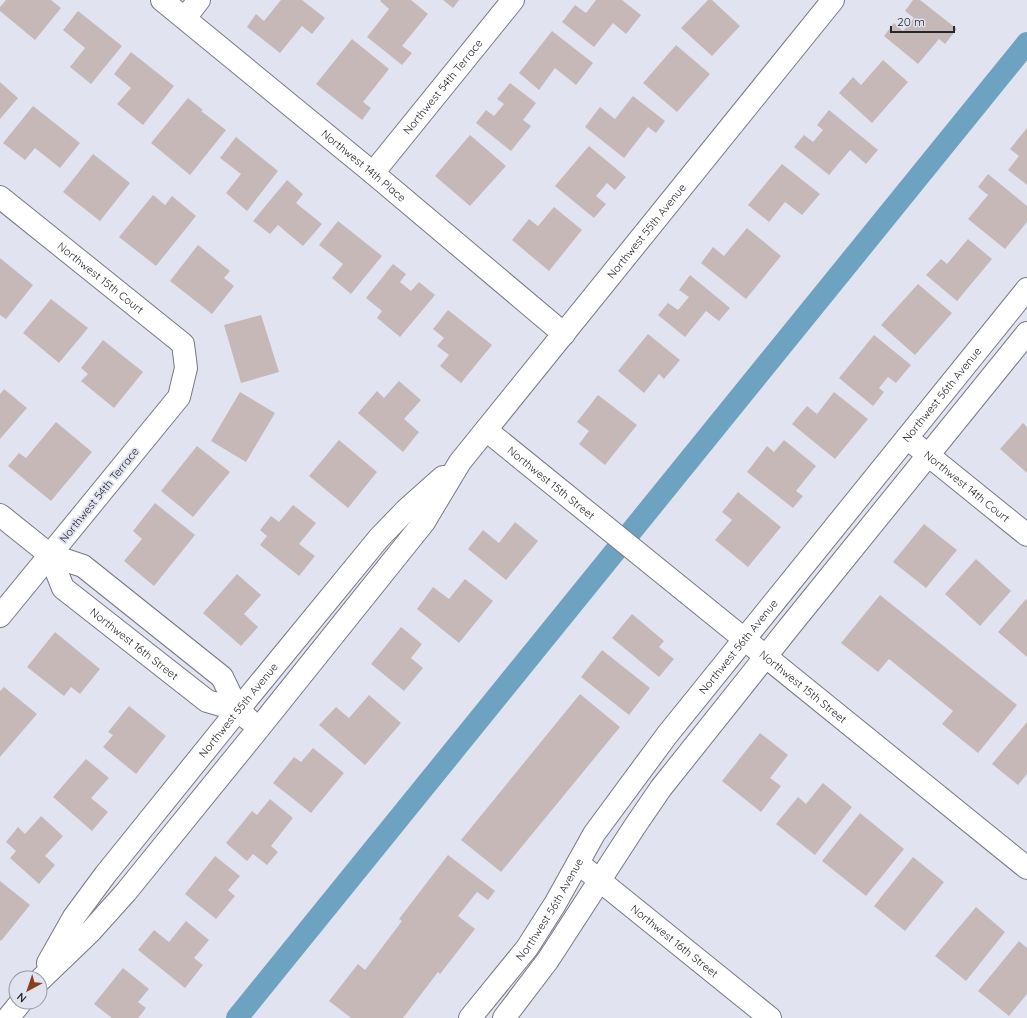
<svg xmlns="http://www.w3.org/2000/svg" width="1027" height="1018" viewBox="0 0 1027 1018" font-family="Quicksand,sans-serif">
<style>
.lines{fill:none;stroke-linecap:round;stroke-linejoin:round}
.canal{stroke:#6ea2c1;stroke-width:22}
.building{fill:#c6b8b7}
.minor-casing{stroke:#777984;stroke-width:24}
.tertiary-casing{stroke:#777984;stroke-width:24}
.minor{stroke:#fff;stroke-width:22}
.tertiary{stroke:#fff;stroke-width:22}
.labels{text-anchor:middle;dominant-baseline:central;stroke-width:4;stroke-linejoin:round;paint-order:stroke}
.street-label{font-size:11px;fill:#26272c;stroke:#e1e4f0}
</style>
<rect width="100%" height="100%" fill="#e1e4f0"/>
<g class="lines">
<!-- canal -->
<path class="canal" d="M 237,1018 L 1027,43"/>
</g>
<!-- building -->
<path class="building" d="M 6,0 L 51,0 L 61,8 L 35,40 L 0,11 L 0,7 Z
M 281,0 L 302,0 L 325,18 L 312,34 L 302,26 L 280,53 L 247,27 L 256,14 L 264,21 Z
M 381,0 L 411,0 L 428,14 L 402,46 L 412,53 L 402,65 L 367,37 L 389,9 L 380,1 Z
M 443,0 L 459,0 L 453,8 Z
M 596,0 L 622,0 L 641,15 L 626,34 L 613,23 L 594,47 L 562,22 L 575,5 L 586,13 Z
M 708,0 L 712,0 L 740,26 L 712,56 L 681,28 Z
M 913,0 L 920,0 L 957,29 L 945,44 L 939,39 L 918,64 L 884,36 L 894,23 L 903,31 L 914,18 L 905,11 Z
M 78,11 L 122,46 L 91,84 L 70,67 L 85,48 L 63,30 Z
M 552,31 L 593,63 L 576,85 L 555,68 L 539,90 L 519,73 Z
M 352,39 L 389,69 L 363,102 L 371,108 L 362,120 L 316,84 Z
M 676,45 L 710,74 L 677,112 L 643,83 Z
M 131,52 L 174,86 L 143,125 L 117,104 L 131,88 L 114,74 Z
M 883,60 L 908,82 L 872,123 L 839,93 L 853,77 L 861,85 Z
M 0,82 L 18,98 L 0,119 Z
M 510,83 L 536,103 L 523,120 L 531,126 L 511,151 L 476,123 L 486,110 L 494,116 L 504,104 L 497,99 Z
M 633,96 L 665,121 L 656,133 L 648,127 L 624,158 L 585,127 L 600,107 L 615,119 Z
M 188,98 L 203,110 L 201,111 L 226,130 L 190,175 L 151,143 Z
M 33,106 L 80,143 L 60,168 L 35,148 L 25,160 L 3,143 Z
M 829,110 L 878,150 L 866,164 L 850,150 L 829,175 L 794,147 L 804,135 L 813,142 L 823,130 L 817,125 Z
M 1027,128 L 1027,185 L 1008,170 L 1019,156 L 1010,149 Z
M 470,135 L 506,166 L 470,206 L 435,176 Z
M 236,137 L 278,171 L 247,211 L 226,193 L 241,174 L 220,158 Z
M 589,146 L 626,177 L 615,190 L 607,183 L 596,196 L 606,204 L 594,218 L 555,186 Z
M 93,154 L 130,183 L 100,221 L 63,192 Z
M 782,164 L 820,194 L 802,215 L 785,202 L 769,222 L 748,205 Z
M 988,174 L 1027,206 L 1027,222 L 1005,249 L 968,219 L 988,195 L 978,187 Z
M 287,180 L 303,194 L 296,203 L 322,224 L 303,246 L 278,225 L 270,234 L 253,221 Z
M 153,195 L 165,205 L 172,196 L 196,216 L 156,266 L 119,237 Z
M 554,207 L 582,230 L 549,271 L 512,240 L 529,219 L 538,226 Z
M 338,221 L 382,256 L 351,294 L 332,278 L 343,264 L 319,245 Z
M 747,228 L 781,256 L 746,299 L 701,263 L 713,247 L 724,256 Z
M 968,239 L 992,259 L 957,301 L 926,275 L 941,259 L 947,264 Z
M 198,245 L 230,271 L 224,278 L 234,286 L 212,314 L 170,281 Z
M 0,258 L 33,285 L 6,319 L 0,315 Z
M 393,264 L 406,274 L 400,282 L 411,291 L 419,282 L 435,295 L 400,337 L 377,318 L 382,311 L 366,298 Z
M 690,275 L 730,308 L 719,321 L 706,311 L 685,337 L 658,315 L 668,303 L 678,310 L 689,297 L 679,290 Z
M 918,284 L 952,313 L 915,355 L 881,325 Z
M 51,299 L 88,328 L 59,363 L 23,333 Z
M 448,310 L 492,345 L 461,383 L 440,366 L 449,355 L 437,346 L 444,338 L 433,329 Z
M 261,315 L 279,372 L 241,383 L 224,325 Z
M 648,334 L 680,360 L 664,379 L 659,374 L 644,393 L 618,371 Z
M 874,335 L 911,365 L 896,383 L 888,377 L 879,388 L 884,392 L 873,406 L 839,378 Z
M 103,340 L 143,372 L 114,408 L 81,381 L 88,374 L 81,368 Z
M 399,381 L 421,400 L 404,419 L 419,432 L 403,452 L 358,413 L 377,391 L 384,398 Z
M 4,389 L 27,408 L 0,439 L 0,394 Z
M 240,392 L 275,413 L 246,462 L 211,441 Z
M 834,392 L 868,419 L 835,459 L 792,424 L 807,406 L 817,414 Z
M 598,395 L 637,425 L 605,465 L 579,444 L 589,431 L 577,422 Z
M 56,422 L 92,452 L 51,501 L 8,466 L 19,453 L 26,458 Z
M 1023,423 L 1027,427 L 1027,473 L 1000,449 Z
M 339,440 L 377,472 L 348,508 L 309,476 Z
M 784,440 L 816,466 L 796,491 L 803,496 L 793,508 L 747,472 L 767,446 L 774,452 Z
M 197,446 L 230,472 L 193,517 L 161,491 Z
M 738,492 L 781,527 L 748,567 L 715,540 L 732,520 L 722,512 Z
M 155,503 L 195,535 L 154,586 L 124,561 L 142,539 L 133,531 Z
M 293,505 L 316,523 L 299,544 L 315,556 L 299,576 L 260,545 L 267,536 L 260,530 L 271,516 L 279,522 Z
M 515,522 L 538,541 L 506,580 L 468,549 L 483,530 L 499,543 Z
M 924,524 L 957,550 L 926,588 L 893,562 Z
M 976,559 L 1011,591 L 980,626 L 945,594 Z
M 237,574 L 261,595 L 244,614 L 258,627 L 241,646 L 203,613 Z
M 465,579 L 493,601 L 459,643 L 417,609 L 433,587 L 449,599 Z
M 880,595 L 1017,705 L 978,753 L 942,724 L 953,711 L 889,659 L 878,672 L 841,643 Z
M 1026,599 L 1027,600 L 1027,657 L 998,632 Z
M 632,614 L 664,641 L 659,647 L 674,659 L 659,677 L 612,638 Z
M 401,627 L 422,644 L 411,658 L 423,668 L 404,691 L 371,664 Z
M 55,632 L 100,669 L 80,694 L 71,687 L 64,696 L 27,667 Z
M 602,650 L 650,688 L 629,715 L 581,677 Z
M 4,687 L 37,714 L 0,757 L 0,691 Z
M 580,694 L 620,727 L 501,872 L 461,840 Z
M 369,695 L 401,723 L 365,765 L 319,725 L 336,707 L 349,718 Z
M 129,706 L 166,736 L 136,774 L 103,747 L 113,735 L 108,732 Z
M 1027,722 L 1027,774 L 1018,785 L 992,764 Z
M 760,733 L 788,755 L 770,778 L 781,786 L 761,812 L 722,781 Z
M 313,748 L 344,773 L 311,813 L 273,783 L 294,757 L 301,762 Z
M 86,759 L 109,778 L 91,798 L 108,812 L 92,831 L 53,797 Z
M 823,783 L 852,807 L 815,855 L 776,824 L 798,797 L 806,804 Z
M 270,799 L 293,818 L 271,846 L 278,852 L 267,865 L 253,854 L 247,861 L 226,843 L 252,811 L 257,815 Z
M 860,813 L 904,849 L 866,896 L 822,861 Z
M 41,816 L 63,836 L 45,856 L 55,865 L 39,884 L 10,858 L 16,851 L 6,842 L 18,827 L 25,834 Z
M 448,855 L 495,891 L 488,900 L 477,892 L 458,916 L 475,929 L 440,974 L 438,972 L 403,1018 L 351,1018 L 329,1001 L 358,964 L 365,970 L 402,921 L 399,919 Z
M 215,856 L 240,876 L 228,890 L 235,896 L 216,919 L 185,894 Z
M 913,857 L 944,882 L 905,931 L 874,906 Z
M 0,881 L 30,905 L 1,941 L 0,940 Z
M 976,907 L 1005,932 L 966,981 L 935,956 Z
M 186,921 L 209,940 L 194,958 L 203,965 L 185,988 L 138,950 L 154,930 L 169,942 Z
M 1019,941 L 1027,948 L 1027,994 L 1009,1016 L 978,991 Z
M 123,968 L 149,989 L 138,1002 L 146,1008 L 138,1018 L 112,1018 L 94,1004 Z"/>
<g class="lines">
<!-- minor casing -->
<g class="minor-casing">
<g id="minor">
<path id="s1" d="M 162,0 L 373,173 L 564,334"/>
<path d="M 185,18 L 199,0"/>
<path id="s2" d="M 373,173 L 513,0"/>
<path id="s3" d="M 0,197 L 183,344 L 186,368 L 179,397 L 0,616"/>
<path id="s4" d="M 486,430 L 1027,868"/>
<path id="s5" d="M 907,438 L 1027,535"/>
<path d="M 0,515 L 50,555 L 83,566 L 222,677 L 238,710 L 248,719"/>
<path id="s6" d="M 50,555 L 63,588 L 207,701 L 238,710"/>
<path id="s7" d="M 578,863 L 770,1018"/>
<path id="s8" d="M 48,963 L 74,917 L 105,875 L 238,710 L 379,538 L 406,510 L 443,477"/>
<path id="s9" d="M 40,980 L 91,931 L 126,892 L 259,728 L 424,522 L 460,462 L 833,0"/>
<path d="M 8,1018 L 21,1002"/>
</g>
</g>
<!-- tertiary casing -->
<g class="tertiary-casing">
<g id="tertiary">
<path id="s10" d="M 470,1018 L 527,948 L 555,904 L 594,834 L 667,735 L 1027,289"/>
<path d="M 504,1018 L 548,960 L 635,826 L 661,788 L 790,626 L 1027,333"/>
</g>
</g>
<!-- minor -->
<use href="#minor" class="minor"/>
<!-- tertiary -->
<use href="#tertiary" class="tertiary"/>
</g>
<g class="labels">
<!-- street labels -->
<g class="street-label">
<text stroke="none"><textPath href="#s2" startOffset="111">Northwest 54th Terrace</textPath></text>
<text stroke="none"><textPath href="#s1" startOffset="261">Northwest 14th Place</textPath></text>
<text stroke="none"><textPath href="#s9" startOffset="965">Northwest 55th Avenue</textPath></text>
<text stroke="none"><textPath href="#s3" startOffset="129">Northwest 15th Court</textPath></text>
<text stroke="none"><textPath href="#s10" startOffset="783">Northwest 56th Avenue</textPath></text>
<text stroke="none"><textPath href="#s4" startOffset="84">Northwest 15th Street</textPath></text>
<text stroke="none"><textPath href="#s5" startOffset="77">Northwest 14th Court</textPath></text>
<text transform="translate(99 495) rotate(-51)">Northwest 54th Terrace</text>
<text stroke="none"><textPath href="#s6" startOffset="126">Northwest 16th Street</textPath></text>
<text stroke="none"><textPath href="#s10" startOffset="459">Northwest 56th Avenue</textPath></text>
<text stroke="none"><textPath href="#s4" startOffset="408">Northwest 15th Street</textPath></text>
<text stroke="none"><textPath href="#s8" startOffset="317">Northwest 55th Avenue</textPath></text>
<text stroke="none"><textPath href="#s10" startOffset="135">Northwest 56th Avenue</textPath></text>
<text stroke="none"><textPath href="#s7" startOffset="124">Northwest 16th Street</textPath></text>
</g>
</g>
<!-- north arrow -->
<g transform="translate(28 990) rotate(220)"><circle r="19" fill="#e1e4f0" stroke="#9698a2"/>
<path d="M0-3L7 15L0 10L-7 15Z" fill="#88401f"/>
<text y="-6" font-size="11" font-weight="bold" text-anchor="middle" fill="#26272c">N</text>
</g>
<!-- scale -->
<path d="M891 26v6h63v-6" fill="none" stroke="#26272c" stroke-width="2"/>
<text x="897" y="26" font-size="12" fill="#26272c" stroke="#e1e4f0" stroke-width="3" paint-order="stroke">20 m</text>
</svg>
